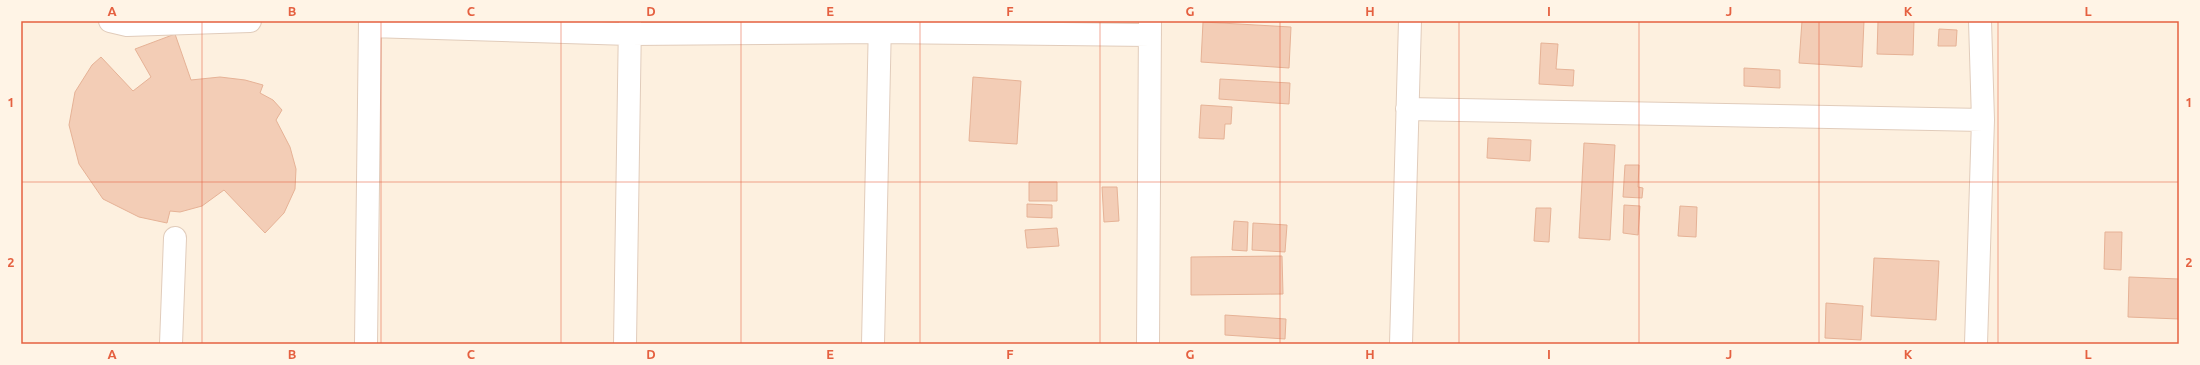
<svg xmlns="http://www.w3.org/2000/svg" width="2200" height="365" viewBox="0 0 2200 365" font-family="Ubuntu,sans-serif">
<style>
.building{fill:#f3cdb6;stroke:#e6b296}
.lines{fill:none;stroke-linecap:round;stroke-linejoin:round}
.minor-casing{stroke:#e1ccbb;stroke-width:24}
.minor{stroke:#fff;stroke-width:22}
.grid{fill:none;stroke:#e56040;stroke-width:1;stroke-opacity:0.55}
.neatline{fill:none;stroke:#e56040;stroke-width:1.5}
.grid-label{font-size:13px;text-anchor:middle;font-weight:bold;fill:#e56040}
</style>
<rect width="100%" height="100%" fill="#fdf0df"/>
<!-- building -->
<path class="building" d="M 1802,21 L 1864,21 L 1862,67 L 1799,63 Z
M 1878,21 L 1914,21 L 1913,55 L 1877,54 Z
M 1203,22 L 1291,27 L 1289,68 L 1201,62 Z
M 1939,29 L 1957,30 L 1956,46 L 1938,46 Z
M 175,34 L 191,80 L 220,77 L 245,80 L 263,85 L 260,93 L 273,100 L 282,110 L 276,120 L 290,147 L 296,169 L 295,189 L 284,213 L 265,233 L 224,190 L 202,206 L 180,212 L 170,211 L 167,223 L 139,217 L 103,199 L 79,164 L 69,125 L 75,92 L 92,65 L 101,57 L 133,91 L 151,77 L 135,49 Z
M 1541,43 L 1558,44 L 1556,69 L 1574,70 L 1573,86 L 1539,84 Z
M 1744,68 L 1780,70 L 1780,88 L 1744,86 Z
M 973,77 L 1021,81 L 1017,144 L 969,141 Z
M 1220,79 L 1290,83 L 1289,104 L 1219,99 Z
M 1201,105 L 1232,107 L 1231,124 L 1225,124 L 1224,139 L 1199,138 Z
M 1488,138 L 1531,140 L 1530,161 L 1487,158 Z
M 1584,143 L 1615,145 L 1610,240 L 1579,238 Z
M 1625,165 L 1639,165 L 1638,187 L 1643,188 L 1642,198 L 1623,197 Z
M 1029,182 L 1057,182 L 1057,201 L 1029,201 Z
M 1102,187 L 1117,187 L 1119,221 L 1104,222 Z
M 1027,204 L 1052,205 L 1052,218 L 1027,217 Z
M 1624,205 L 1640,206 L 1638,235 L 1623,233 Z
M 1680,206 L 1697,207 L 1696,237 L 1678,236 Z
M 1536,208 L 1551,208 L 1549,242 L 1534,241 Z
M 1234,221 L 1248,222 L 1247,251 L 1232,250 Z
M 1253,223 L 1287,225 L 1285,252 L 1252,250 Z
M 1057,228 L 1059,246 L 1027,248 L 1025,230 Z
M 2105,232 L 2122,232 L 2121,270 L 2104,269 Z
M 1282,256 L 1283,294 L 1191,295 L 1191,257 Z
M 1874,258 L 1939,261 L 1936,320 L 1871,316 Z
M 2129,277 L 2179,279 L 2179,319 L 2128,317 Z
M 1826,303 L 1863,306 L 1861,340 L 1825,338 Z
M 1225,315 L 1286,319 L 1285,339 L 1225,335 Z"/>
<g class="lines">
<!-- minor casing -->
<g class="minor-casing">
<path id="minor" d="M 110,21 L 127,25 L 250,21
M 370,26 L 630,34 L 879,32 L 1150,35
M 1407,109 L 1983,120
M 171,344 L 175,238
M 366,344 L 370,21
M 625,344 L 630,21
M 873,344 L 880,21
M 1148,344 L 1150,21
M 1401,344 L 1410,21
M 1976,344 L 1983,120 L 1980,21"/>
</g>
<!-- minor -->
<use href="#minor" class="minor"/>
</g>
<!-- grid -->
<path class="grid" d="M 202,21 L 202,344M 381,21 L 381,344M 561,21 L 561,344M 741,21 L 741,344M 920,21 L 920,344M 1100,21 L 1100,344M 1280,21 L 1280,344M 1459,21 L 1459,344M 1639,21 L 1639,344M 1819,21 L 1819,344M 1998,21 L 1998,344M 21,182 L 2179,182"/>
<!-- border -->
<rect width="2200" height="365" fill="none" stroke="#fff4e6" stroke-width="44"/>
<rect x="22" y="22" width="2156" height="321" class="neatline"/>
<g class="grid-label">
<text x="112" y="16">A</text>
<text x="292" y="16">B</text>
<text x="471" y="16">C</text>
<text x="651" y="16">D</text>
<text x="830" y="16">E</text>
<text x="1010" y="16">F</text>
<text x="1190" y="16">G</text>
<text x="1370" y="16">H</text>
<text x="1549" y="16">I</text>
<text x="1729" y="16">J</text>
<text x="1908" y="16">K</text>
<text x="2088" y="16">L</text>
<text x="11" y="107">1</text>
<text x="2189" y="107">1</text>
<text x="11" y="267">2</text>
<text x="2189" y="267">2</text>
<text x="112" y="359">A</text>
<text x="292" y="359">B</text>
<text x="471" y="359">C</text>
<text x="651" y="359">D</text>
<text x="830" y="359">E</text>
<text x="1010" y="359">F</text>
<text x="1190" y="359">G</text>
<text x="1370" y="359">H</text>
<text x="1549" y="359">I</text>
<text x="1729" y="359">J</text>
<text x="1908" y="359">K</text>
<text x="2088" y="359">L</text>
</g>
</svg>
